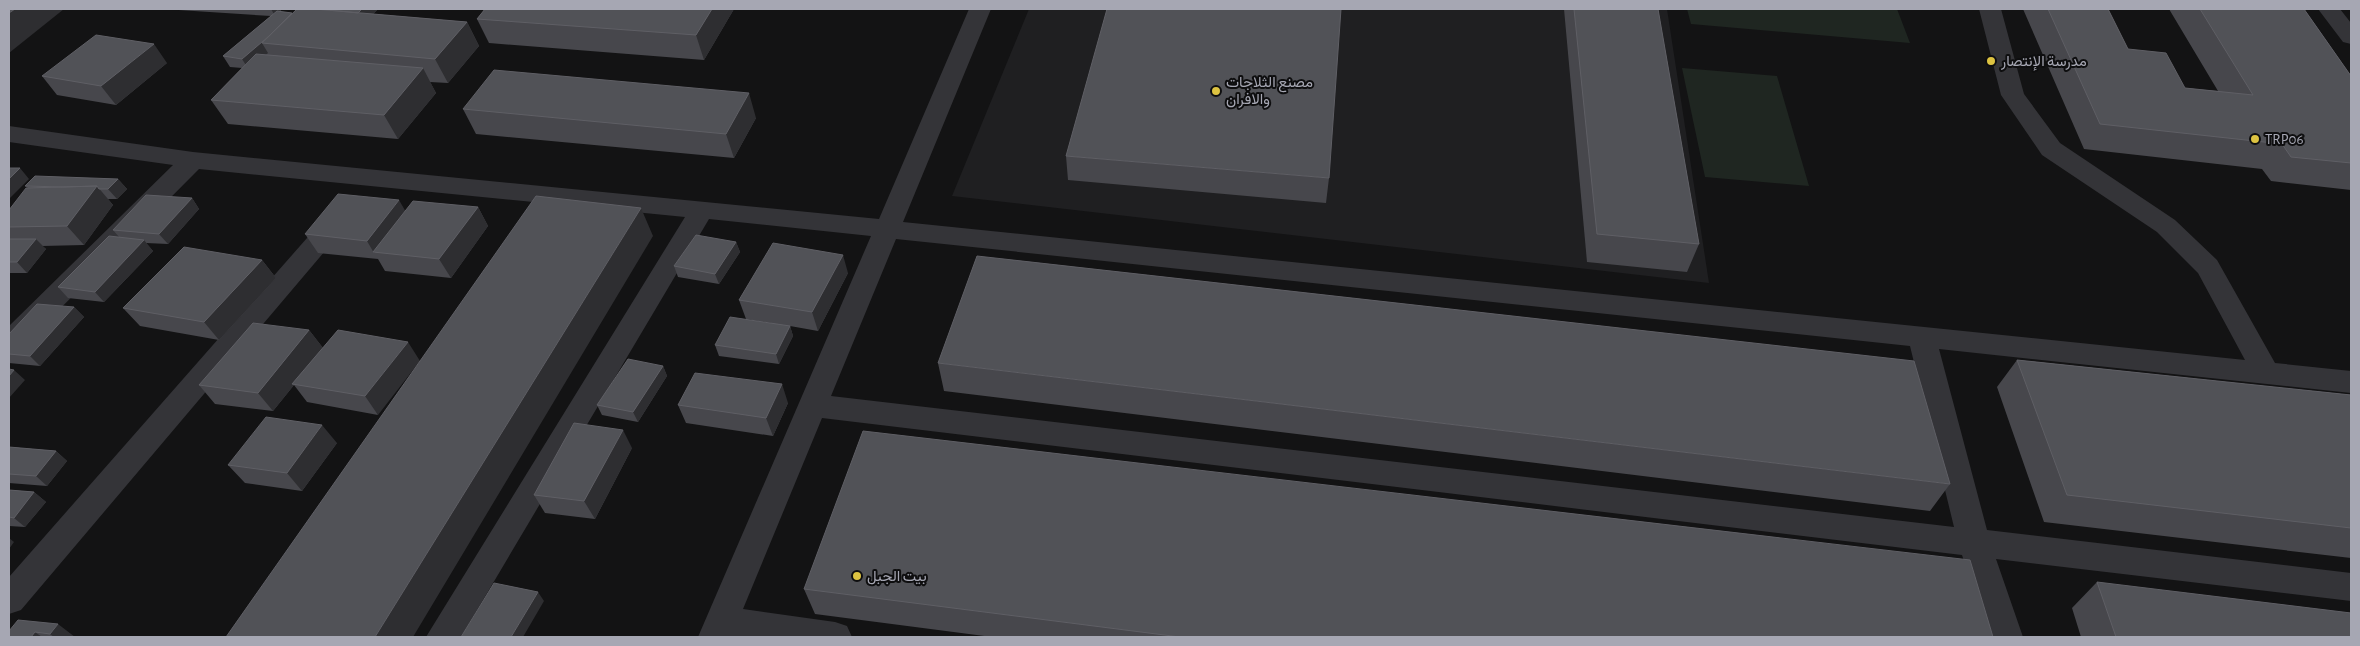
<svg xmlns="http://www.w3.org/2000/svg" width="2360" height="646" viewBox="0 0 2360 646" font-family="'Alegreya Sans',Vazirmatn,sans-serif">
<style>
.built{fill:#1f1f21}
.green{fill:#1f2621}
.lines{fill:none;stroke-linecap:round;stroke-linejoin:round}
.minor{fill:#343438;fill-rule:evenodd}
.wall{fill:#47474c}
.shaded-wall{fill:#2e2e31}
.building{fill:#515257;stroke:#5f5f65}
.poi-dot{fill:#ddc341;stroke:#0e0e0f;stroke-width:2}
.labels{text-anchor:middle;dominant-baseline:central;stroke-width:4;stroke-linejoin:round;paint-order:stroke}
.poi-label{font-size:15px;fill:#a6a7b3;stroke:#0e0e0f;text-anchor:start}
</style>
<rect width="100%" height="100%" fill="#131314"/>
<!-- built -->
<path class="built" d="M 1029,9 L 1667,9 L 1709,283 L 952,196 Z"/>
<!-- green -->
<path class="green" d="M 1687,9 L 1897,9 L 1910,43 L 1691,24 Z
M 1682,68 L 1777,76 L 1809,186 L 1705,177 Z"/>
<g class="lines">
<!-- minor -->
<path class="minor" d="M 969,9 L 991,9 L 903,222 L 2245,360 L 2198,273 L 2157,232 L 2042,155 L 2001,95 L 1979,9 L 2001,9 L 2024,94 L 2060,143 L 2175,220 L 2217,260 L 2275,363 L 2351,371 L 2351,393 L 1939,349 L 1987,530 L 2351,573 L 2351,601 L 1996,559 L 2023,637 L 1989,637 L 1962,555 L 822,418 L 743,609 L 835,622 L 847,626 L 852,637 L 698,637 L 871,236 L 709,219 L 461,637 L 426,637 L 685,217 L 199,169 L 19,350 L 9,353 L 9,326 L 173,165 L 9,142 L 9,126 L 193,152 L 879,219 ZM 896,239 L 1910,346 L 1954,527 L 831,396 Z
M 2318,9 L 2340,9 L 2351,23 L 2351,44 L 2343,42 Z
M 338,210 L 347,213 L 351,219 L 347,225 L 21,610 L 9,614 L 9,577 L 329,213 Z"/>
</g>
<!-- wall -->
<path class="wall" d="M 163,9 L 282,9 L 280,12 L 292,13 L 321,9 L 378,9 L 373,14 L 467,22 L 479,46 L 448,83 L 430,82 L 436,93 L 398,139 L 228,124 L 211,100 L 242,68 L 230,67 L 223,56 L 271,16 Z
M 485,9 L 734,9 L 704,60 L 489,43 L 477,19 Z
M 1564,9 L 1658,9 L 1699,244 L 1687,272 L 1587,262 Z
M 2023,9 L 2108,9 L 2128,49 L 2185,88 L 2218,91 L 2169,9 L 2304,9 L 2351,76 L 2351,190 L 2271,181 L 2262,169 L 2084,149 Z
M 167,63 L 116,105 L 57,95 L 42,76 Z
M 463,109 L 756,118 L 734,158 L 476,134 Z
M 1066,156 L 1329,178 L 1326,203 L 1068,180 Z
M 118,179 L 127,189 L 117,199 L 108,199 L 113,205 L 84,245 L 42,246 L 46,249 L 27,273 L 9,273 L 9,210 L 28,188 L 25,186 Z
M 192,198 L 199,209 L 168,244 L 146,243 L 153,251 L 104,302 L 68,298 L 58,287 L 119,237 L 113,230 Z
M 478,207 L 488,226 L 451,278 L 385,271 L 378,259 L 318,253 L 305,234 L 405,210 Z
M 736,242 L 740,252 L 719,284 L 678,277 L 674,266 Z
M 262,260 L 276,278 L 219,340 L 140,326 L 123,308 Z
M 848,273 L 818,331 L 790,326 L 793,336 L 779,364 L 719,356 L 715,345 L 771,323 L 746,319 L 739,300 Z
M 74,307 L 84,317 L 40,366 L 9,363 L 9,334 Z
M 309,330 L 323,348 L 338,330 L 378,415 L 307,402 L 294,385 L 273,411 L 215,404 L 199,385 Z
M 2017,360 L 2351,395 L 2351,558 L 2044,522 L 1997,387 Z
M 938,363 L 1950,484 L 1930,511 L 944,391 Z
M 663,366 L 667,376 L 638,422 L 602,415 L 597,405 Z
M 788,403 L 773,436 L 686,423 L 678,405 Z
M 337,443 L 302,491 L 245,483 L 228,465 Z
M 9,447 L 56,451 L 67,461 L 47,486 L 9,483 Z
M 632,448 L 595,519 L 545,513 L 534,495 Z
M 9,490 L 34,492 L 46,502 L 25,527 L 9,526 Z
M 2097,582 L 2351,637 L 2081,637 L 2072,608 Z
M 804,589 L 1993,637 L 992,637 L 815,614 Z
M 18,620 L 75,637 L 9,637 Z"/>
<!-- shaded-wall -->
<path class="shaded-wall" d="M 15,9 L 64,9 L 9,53 L 9,13 Z
M 271,9 L 282,9 L 275,16 Z
M 362,9 L 378,9 L 361,26 L 355,15 Z
M 712,9 L 734,9 L 704,60 L 696,35 Z
M 295,14 L 262,43 L 268,53 L 249,70 L 242,59 Z
M 467,22 L 479,46 L 448,83 L 435,59 Z
M 154,44 L 167,63 L 116,105 L 101,86 Z
M 423,68 L 436,93 L 398,139 L 384,115 Z
M 749,93 L 756,118 L 734,158 L 726,134 Z
M 20,168 L 29,179 L 9,199 L 9,179 Z
M 118,179 L 127,189 L 117,199 L 108,189 Z
M 97,186 L 113,205 L 84,245 L 67,226 Z
M 192,198 L 199,209 L 168,244 L 159,234 Z
M 399,200 L 410,219 L 374,253 L 367,241 Z
M 478,207 L 488,226 L 451,278 L 439,259 Z
M 641,208 L 653,236 L 413,637 L 375,637 Z
M 36,239 L 46,249 L 27,273 L 17,262 Z
M 144,240 L 153,251 L 104,302 L 95,292 Z
M 736,242 L 740,252 L 719,284 L 715,274 Z
M 843,255 L 848,273 L 818,331 L 812,312 Z
M 262,260 L 276,278 L 219,340 L 204,322 Z
M 74,307 L 84,317 L 40,366 L 30,356 Z
M 790,326 L 793,336 L 779,364 L 776,354 Z
M 309,330 L 323,348 L 292,384 L 294,385 L 273,411 L 258,393 Z
M 408,342 L 420,361 L 378,415 L 365,396 Z
M 663,366 L 667,376 L 638,422 L 633,412 Z
M 14,370 L 25,380 L 9,398 L 9,376 Z
M 782,384 L 788,403 L 773,436 L 766,418 Z
M 322,425 L 337,443 L 302,491 L 287,473 Z
M 623,430 L 632,448 L 595,519 L 584,501 Z
M 56,451 L 67,461 L 47,486 L 36,476 Z
M 34,492 L 46,502 L 25,527 L 14,518 Z
M 9,538 L 14,542 L 9,549 Z
M 538,592 L 544,601 L 523,637 L 511,637 Z
M 58,624 L 75,637 L 54,637 L 50,634 Z
M 35,632 L 42,637 L 31,637 Z"/>
<!-- building -->
<path class="building" d="M 9,9 L 15,9 L 9,13 Z
M 297,9 L 314,9 L 467,22 L 435,59 L 262,43 Z
M 320,9 L 362,9 L 358,13 Z
M 485,9 L 712,9 L 696,35 L 477,19 Z
M 1107,9 L 1341,9 L 1329,178 L 1066,156 Z
M 1574,9 L 1658,9 L 1699,244 L 1597,234 Z
M 2048,9 L 2108,9 L 2128,49 L 2166,53 L 2185,88 L 2253,95 L 2200,9 L 2304,9 L 2351,76 L 2351,163 L 2291,157 L 2282,144 L 2100,124 Z
M 277,11 L 292,13 L 269,36 L 242,59 L 223,56 Z
M 96,35 L 154,44 L 101,86 L 42,76 Z
M 256,54 L 423,68 L 384,115 L 211,100 Z
M 494,70 L 749,93 L 726,134 L 463,109 Z
M 9,168 L 20,168 L 9,179 Z
M 35,176 L 118,179 L 108,189 L 99,189 L 97,186 L 64,187 L 25,186 Z
M 97,186 L 67,226 L 9,227 L 9,210 L 26,188 Z
M 338,194 L 399,200 L 367,241 L 305,234 Z
M 146,195 L 192,198 L 159,234 L 113,230 Z
M 536,196 L 641,208 L 375,637 L 226,637 Z
M 413,201 L 478,207 L 439,259 L 373,252 Z
M 696,235 L 736,242 L 715,274 L 674,266 Z
M 109,236 L 144,240 L 95,292 L 58,287 Z
M 9,239 L 36,239 L 17,262 L 9,262 Z
M 773,243 L 843,255 L 812,312 L 739,300 Z
M 184,247 L 262,260 L 204,322 L 123,308 Z
M 977,256 L 1914,361 L 1950,484 L 938,363 Z
M 37,304 L 74,307 L 30,356 L 9,354 L 9,334 Z
M 730,317 L 790,326 L 776,354 L 715,345 Z
M 253,323 L 309,330 L 258,393 L 199,385 Z
M 338,330 L 408,342 L 365,396 L 292,384 Z
M 628,359 L 663,366 L 633,412 L 597,405 Z
M 2017,360 L 2351,395 L 2351,528 L 2067,495 Z
M 9,369 L 14,370 L 9,376 Z
M 695,373 L 782,384 L 766,418 L 678,405 Z
M 266,417 L 322,425 L 287,473 L 228,465 Z
M 574,423 L 623,430 L 584,501 L 534,495 Z
M 863,431 L 1970,560 L 1993,637 L 1180,637 L 804,589 Z
M 9,447 L 56,451 L 36,476 L 9,474 Z
M 9,490 L 34,492 L 14,518 L 9,517 Z
M 2097,582 L 2351,613 L 2351,637 L 2116,637 Z
M 494,583 L 538,592 L 511,637 L 461,637 Z
M 18,620 L 58,624 L 50,634 L 35,632 L 31,637 L 9,637 L 9,631 Z"/>
<!-- markers -->
<g class="poi-dot">
<circle cx="1991" cy="61" r="5"/>
<circle cx="1216" cy="91" r="5"/>
<circle cx="2255" cy="139" r="5"/>
<circle cx="857" cy="576" r="5"/>
</g>
<g class="labels">
<!-- poi labels -->
<g class="poi-label">
<text x="2001" y="61">مدرسة الإنتصار</text>
<text x="1226" y="82">مصنع الثلاجات<tspan x="1226" dy="17">والافران</tspan></text>
<text x="2265" y="139">TRP06</text>
<text x="867" y="576">بيت الجبل</text>
</g>
</g>
<!-- border -->
<rect width="2360" height="646" fill="none" stroke="#a6a7b3" stroke-width="20"/>
</svg>
